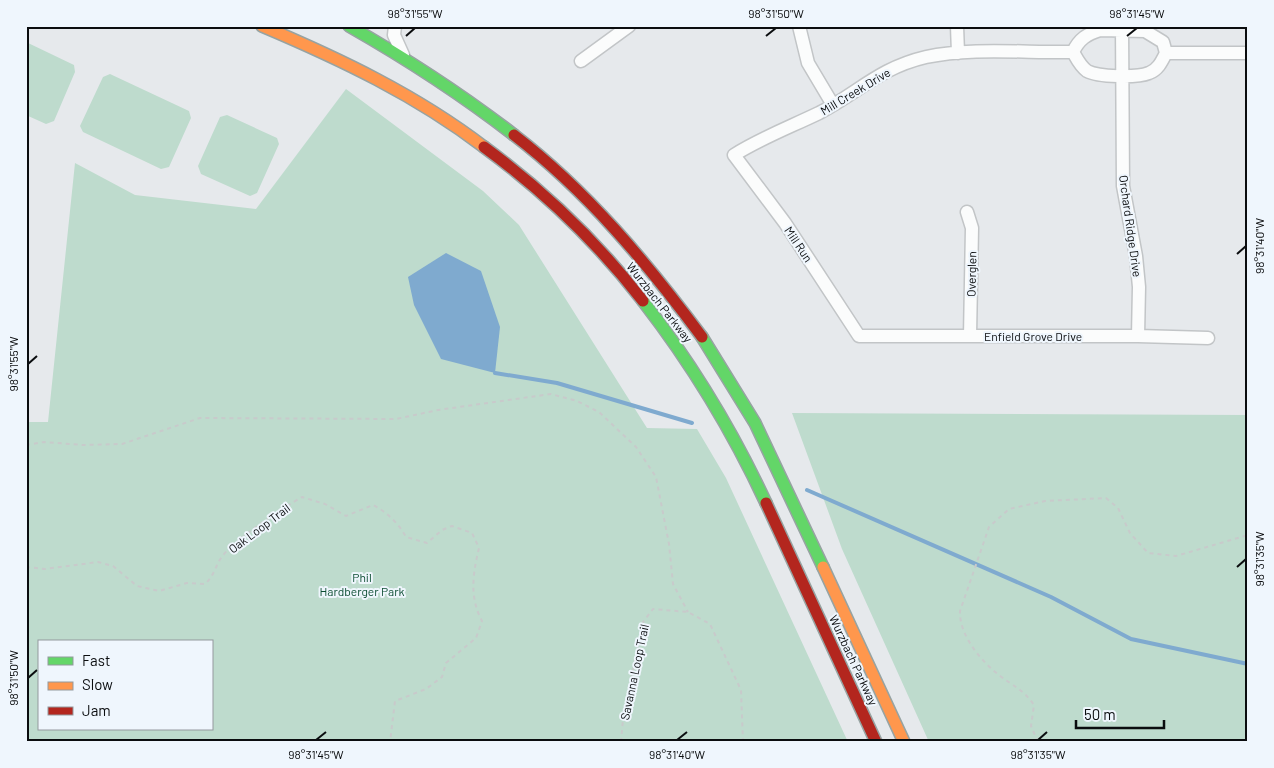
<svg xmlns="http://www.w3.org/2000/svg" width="1274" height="768" viewBox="0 0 1274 768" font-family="Barlow,sans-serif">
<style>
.green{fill:#bedbcd;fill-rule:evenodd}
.water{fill:#7faacf}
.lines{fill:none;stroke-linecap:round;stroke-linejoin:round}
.stream{stroke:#7faacf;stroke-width:4}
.street-casing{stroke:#c2c5c7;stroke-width:15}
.fast-casing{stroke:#97a3a2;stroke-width:14}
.slow-casing{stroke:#97a3a2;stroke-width:14}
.jam-casing{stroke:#97a3a2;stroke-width:14}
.path{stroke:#c8cacb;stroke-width:2;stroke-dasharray:4 4;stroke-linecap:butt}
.street{stroke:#fbfcfc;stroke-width:12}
.fast{stroke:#63d668;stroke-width:11}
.slow{stroke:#ff974d;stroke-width:11}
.jam{stroke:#b3261e;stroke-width:11}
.ticks{fill:none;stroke:#0b0d0f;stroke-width:2}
.labels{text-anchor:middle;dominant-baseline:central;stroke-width:4;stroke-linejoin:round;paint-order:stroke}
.street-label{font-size:12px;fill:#0b0d0f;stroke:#eff6fd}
.park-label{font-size:12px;fill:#0b4c31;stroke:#eff6fd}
.neatline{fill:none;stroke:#0b0d0f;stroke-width:2}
.ticks-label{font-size:12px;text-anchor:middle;fill:#0b0d0f}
</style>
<rect width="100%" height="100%" fill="#e6e9ec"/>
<!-- green -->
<path class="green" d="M 26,42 L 74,65 L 75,72 L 54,121 L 46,124 L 26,115 Z
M 110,74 L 189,111 L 191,118 L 169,167 L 161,169 L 83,132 L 80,126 L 103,77 Z
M 346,89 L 483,191 L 519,225 L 647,428 L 697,429 L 726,478 L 848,742 L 26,742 L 26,422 L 48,422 L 75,163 L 135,195 L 256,209 ZM 39,642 L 211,642 L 211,729 L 39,729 Z
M 227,115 L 277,138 L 279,144 L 257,193 L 250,196 L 201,174 L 198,166 L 220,117 Z
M 792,413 L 1248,415 L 1248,742 L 929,742 L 842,549 Z"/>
<!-- water -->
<path class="water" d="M 446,253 L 481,271 L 500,327 L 495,373 L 441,359 L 414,305 L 408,277 Z"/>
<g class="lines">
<!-- stream -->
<path class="stream" d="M 495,373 L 557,383 L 692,423
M 807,490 L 1051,597 L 1131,639 L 1248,664"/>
<!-- street casing -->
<g class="street-casing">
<path id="street" d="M 395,26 L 394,35 L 403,55
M 799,26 L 808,63 L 833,105
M 957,26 L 958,53
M 1122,26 L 1123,186 L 1136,256 L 1139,287 L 1138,336
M 1100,30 L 1145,31 L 1163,42 L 1166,53 C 1162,61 1158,70 1149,73 C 1137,78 1098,77 1087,71 C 1080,66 1077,59 1073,52 C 1079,39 1087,34 1100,30 Z
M 1073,52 C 1027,53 971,47 926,57 C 879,68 858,93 819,113 C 790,127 761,138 734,155 L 785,223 L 859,336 L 1138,336 L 1208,338
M 1166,53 L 1248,53
M 581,61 L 629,26
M 967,212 L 972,228 L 970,336"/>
</g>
<!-- fast casing -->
<g class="fast-casing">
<path id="fast" d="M 349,26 C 407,59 461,94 514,135
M 643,301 C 692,364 733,432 766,503
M 702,337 L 755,423 L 823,567"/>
</g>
<!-- slow casing -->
<g class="slow-casing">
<path id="slow" d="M 262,26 C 340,59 416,95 484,147
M 823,567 L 904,742"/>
</g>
<!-- jam casing -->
<g class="jam-casing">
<path id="jam" d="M 514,135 C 587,191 647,263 702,337
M 484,147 C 544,191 597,242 643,301
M 766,503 L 876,742"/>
</g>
<!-- path -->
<path class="path" d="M 26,445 L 44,442 L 83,445 L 122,444 L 200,418 L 396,419 L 438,410 L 551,394 L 577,401 L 599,412 L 636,447 L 656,477 L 669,544 L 673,584 L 688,612
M 26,567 L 45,569 L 98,562 L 113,566 L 137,586 L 159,591 L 187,583 L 205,584 C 214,576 215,567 221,558 C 232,541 283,508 302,497 L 325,504 L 346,516 L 373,505 C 387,512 399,524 406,537 L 427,543 L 442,530 L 452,526 L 472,533 L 479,548 C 473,573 469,597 482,621 L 476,638 L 446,663 L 442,677 L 426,689 L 395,701 L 390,742
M 621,742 L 623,719 L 643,622 L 653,609 L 688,612 L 710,624 L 741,690 L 743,742
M 1038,742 L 1031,726 L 1034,705 C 1022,688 1014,687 999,675 C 981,661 959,635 960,611 L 989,527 L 1009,509 L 1045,501 L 1106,498 L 1118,508 L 1130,533 L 1148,553 L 1176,556 L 1248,535"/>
<!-- street -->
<use href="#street" class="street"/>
<!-- fast -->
<use href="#fast" class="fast"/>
<!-- slow -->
<use href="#slow" class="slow"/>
<!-- jam -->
<use href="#jam" class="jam"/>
</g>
<!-- ticks -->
<path class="ticks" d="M 406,36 L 415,28M 766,36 L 776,28M 1127,36 L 1137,28M 1237,254 L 1246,246M 28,364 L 37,356M 1237,567 L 1246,559M 28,678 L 37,670M 316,740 L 326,732M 677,740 L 687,732M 1038,740 L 1047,732"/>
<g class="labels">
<!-- street labels -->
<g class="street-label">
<text transform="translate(855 91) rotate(-31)">Mill Creek Drive</text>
<text transform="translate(1131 226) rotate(82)">Orchard Ridge Drive</text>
<text transform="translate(799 244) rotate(56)">Mill Run</text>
<text transform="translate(971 274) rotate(-89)">Overglen</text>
<text transform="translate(660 302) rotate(52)">Wurzbach Parkway</text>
<text x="1033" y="336">Enfield Grove Drive</text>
<text transform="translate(259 528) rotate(-37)">Oak Loop Trail</text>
<text transform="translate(854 660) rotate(65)">Wurzbach Parkway</text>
<text transform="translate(634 672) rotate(-78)">Savanna Loop Trail</text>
</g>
<!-- park labels -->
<g class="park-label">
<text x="362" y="577">Phil<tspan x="362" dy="14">Hardberger Park</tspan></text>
</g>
</g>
<!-- border -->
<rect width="1274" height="768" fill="none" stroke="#eff6fd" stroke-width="55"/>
<!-- legend -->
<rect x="38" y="640" width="175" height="90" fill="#eff6fd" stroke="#94999e"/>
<rect x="48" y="657" width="25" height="8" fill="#63d668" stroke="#94999e"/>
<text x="82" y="666" font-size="15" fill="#0b0d0f">Fast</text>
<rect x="48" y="682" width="25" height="8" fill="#ff974d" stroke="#94999e"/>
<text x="82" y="690" font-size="15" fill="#0b0d0f">Slow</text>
<rect x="48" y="707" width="25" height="8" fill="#b3261e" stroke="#94999e"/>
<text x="82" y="716" font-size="15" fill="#0b0d0f">Jam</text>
<!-- scale -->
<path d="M1076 720v8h88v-8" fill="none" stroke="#0b0d0f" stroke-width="2.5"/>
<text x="1084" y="720" font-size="15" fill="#0b0d0f" stroke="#eff6fd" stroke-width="4" paint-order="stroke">50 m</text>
<rect x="28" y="28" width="1218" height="712" class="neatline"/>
<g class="ticks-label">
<text x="415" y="18">98°31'55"W</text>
<text x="776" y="18">98°31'50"W</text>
<text x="1137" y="18">98°31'45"W</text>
<text transform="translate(1260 246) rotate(-90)" y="4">98°31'40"W</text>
<text transform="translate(14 364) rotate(-90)" y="4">98°31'55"W</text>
<text transform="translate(1260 559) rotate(-90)" y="4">98°31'35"W</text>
<text transform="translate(14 678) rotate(-90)" y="4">98°31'50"W</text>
<text x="316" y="759">98°31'45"W</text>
<text x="677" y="759">98°31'40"W</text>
<text x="1038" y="759">98°31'35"W</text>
</g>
</svg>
